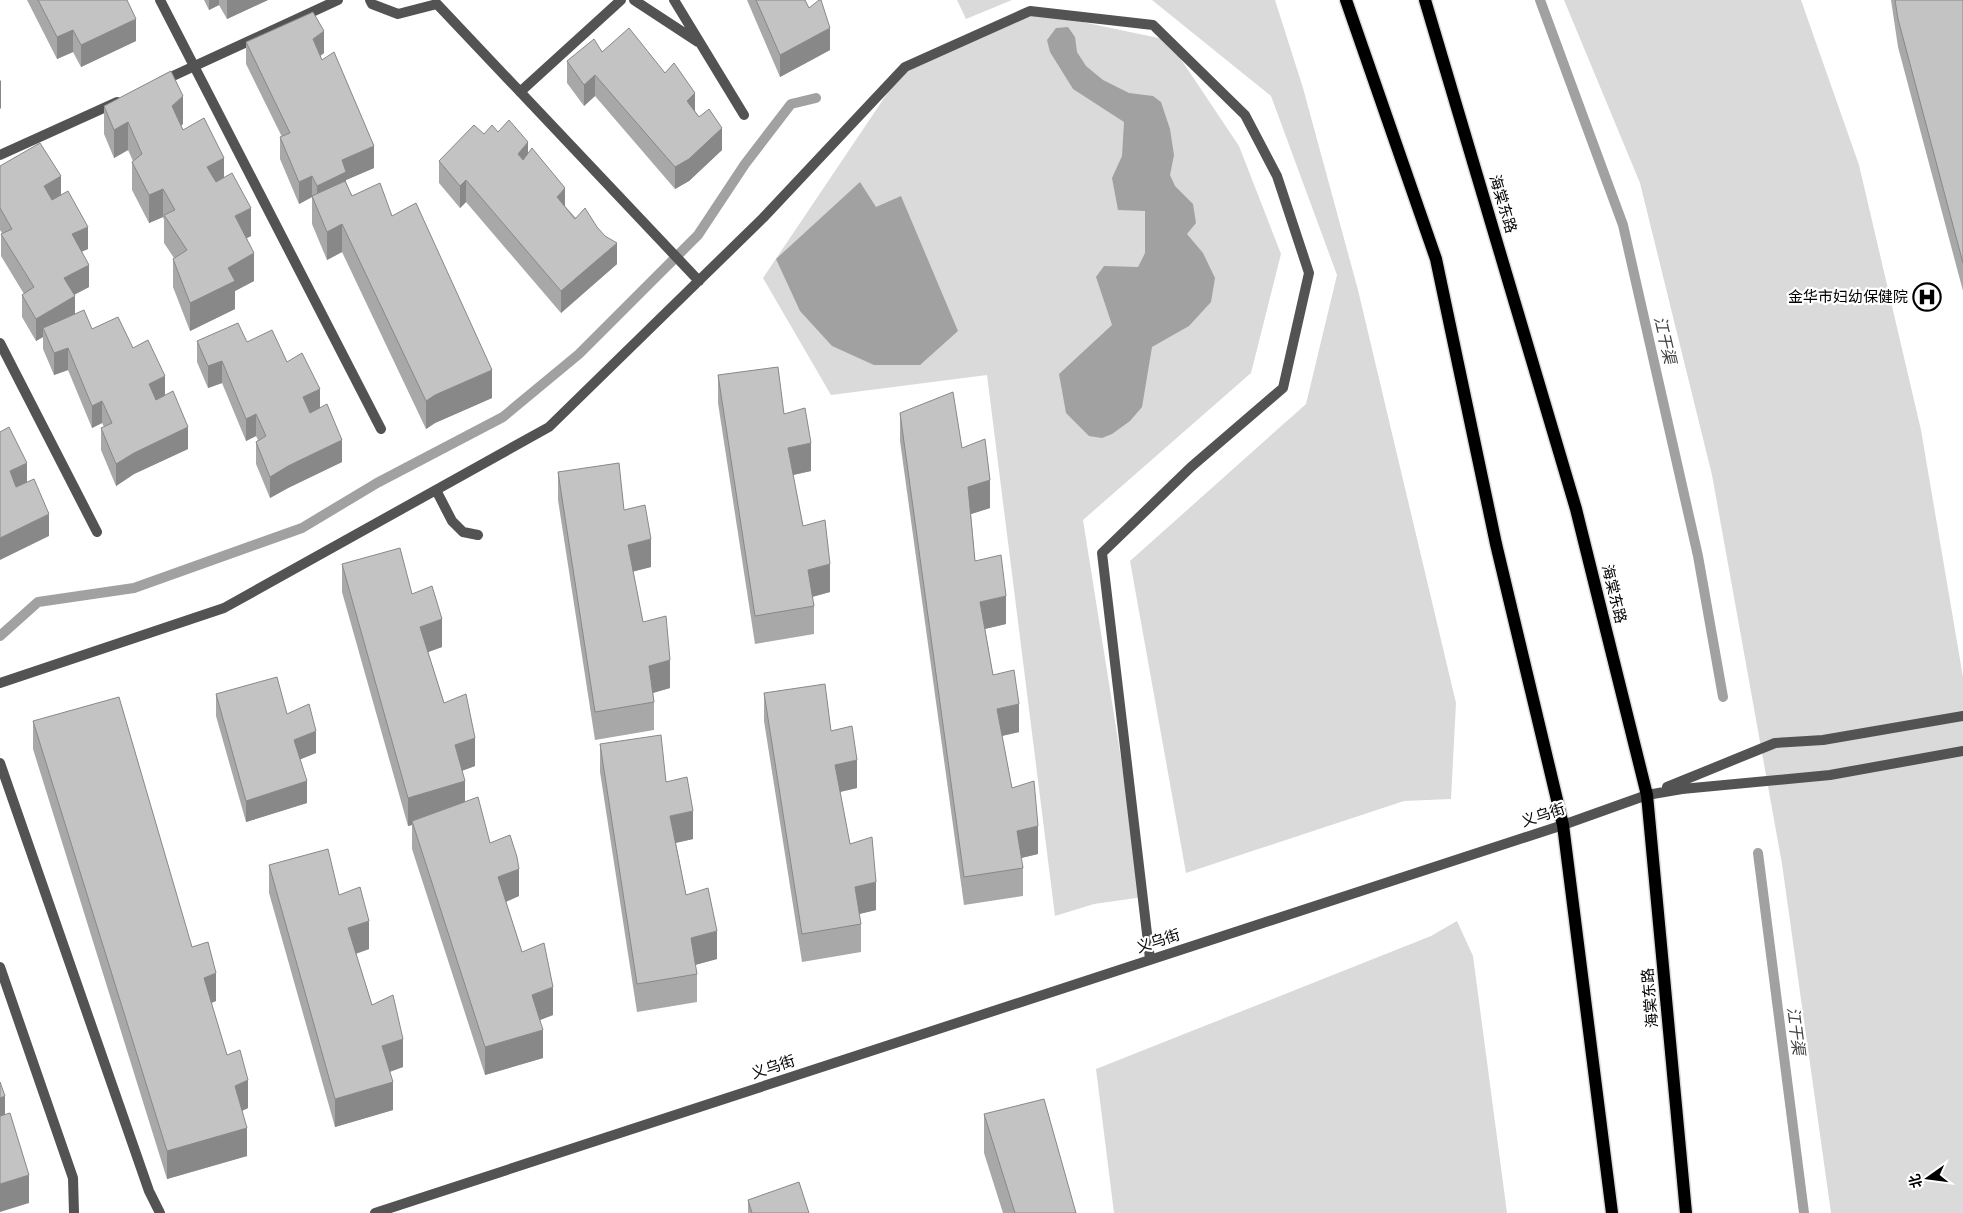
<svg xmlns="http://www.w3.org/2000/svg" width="1963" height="1213" viewBox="0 0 1963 1213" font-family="'Roboto Condensed','Noto Sans SC',sans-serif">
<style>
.park{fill:#dadada}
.water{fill:#a1a1a1}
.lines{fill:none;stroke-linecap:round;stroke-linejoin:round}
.stream{stroke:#a1a1a1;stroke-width:10}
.primary-casing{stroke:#dbdbdb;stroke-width:15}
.minor{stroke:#535353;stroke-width:10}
.tertiary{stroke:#535353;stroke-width:10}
.primary{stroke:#000;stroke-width:12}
.wall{fill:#a8a8a8}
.shaded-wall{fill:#888}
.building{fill:#c3c3c3;stroke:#888}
.labels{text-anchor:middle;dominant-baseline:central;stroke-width:4.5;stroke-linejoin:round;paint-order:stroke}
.street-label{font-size:15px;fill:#000;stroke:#fff}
.poi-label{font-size:15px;fill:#000;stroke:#fff;text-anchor:end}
.water-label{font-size:16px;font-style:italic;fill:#424242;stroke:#fff}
</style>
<rect width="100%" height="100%" fill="#fff"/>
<!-- park -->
<path class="park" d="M 957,0 L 1012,0 L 966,19 Z
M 1152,0 L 1275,0 L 1303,88 L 1358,290 L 1456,703 L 1451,799 L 1404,801 L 1186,873 L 1130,561 L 1306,404 L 1337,275 L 1271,96 Z
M 1564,0 L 1801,0 L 1859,165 L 1921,430 L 1963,677 L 1963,1213 L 1831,1213 L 1782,864 L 1712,475 L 1640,183 Z
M 1030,11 L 1168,40 L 1239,146 L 1281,254 L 1251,373 L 1083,520 L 1143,897 L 1094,904 L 1055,916 L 987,375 L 831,395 L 763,278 L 905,67 Z
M 1457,921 L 1473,956 L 1507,1213 L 1114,1213 L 1096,1069 L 1431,936 Z"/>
<!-- water -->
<path class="water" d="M 1068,27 L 1075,37 L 1077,52 L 1086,66 L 1103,80 L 1129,93 L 1153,96 L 1161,102 L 1170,129 L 1174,155 L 1170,175 L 1175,186 L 1193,204 L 1196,223 L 1187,234 L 1203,253 L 1215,278 L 1211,302 L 1189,326 L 1152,347 L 1142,407 L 1130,421 L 1112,434 L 1102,438 L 1089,436 L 1066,413 L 1059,374 L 1112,325 L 1096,277 L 1104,266 L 1138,267 L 1145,253 L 1145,211 L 1118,210 L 1112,178 L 1122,156 L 1124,122 L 1073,89 L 1050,52 L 1047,40 L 1056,28 Z
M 860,182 L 876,207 L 901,196 L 958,331 L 920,365 L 874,365 L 832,346 L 800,311 L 776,259 Z"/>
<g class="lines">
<!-- stream -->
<path class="stream" d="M 1540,0 L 1623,225 L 1698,556 L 1723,697
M 0,636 L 38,602 L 134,588 L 302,528 L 377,483 L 503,417 L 579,354 L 698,235 L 745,164 L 791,104 L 816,98
M 1758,853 L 1804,1213"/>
<!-- primary casing -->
<g class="primary-casing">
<path id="primary" d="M 1346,0 L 1436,259 L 1496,544 L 1563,825 L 1612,1213
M 1425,0 L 1576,509 L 1647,795 L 1686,1213"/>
</g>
<!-- minor -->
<path class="minor" d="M 160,0 L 381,429
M 370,0 L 372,4 L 398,14 L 437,4
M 634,0 L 698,42
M 674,0 L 744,115
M 437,4 L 699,281
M 162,81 L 338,0
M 520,92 L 621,0
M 0,155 L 117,102
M 0,343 L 97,532
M 436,490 L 452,521 L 463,532 L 478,535
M 0,683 L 224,608 L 549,427 L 763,218 L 905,67 L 1030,11 L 1153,25 L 1245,115 L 1277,176 L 1309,273 L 1283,388 L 1191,467 L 1102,553 L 1150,959
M 0,763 L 149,1191 L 160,1213
M 0,967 L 73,1178 L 74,1213"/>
<!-- tertiary -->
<path class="tertiary" d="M 1667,787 L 1775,743 L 1823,740 L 1963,716
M 375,1213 L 1563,825 L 1647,795 L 1682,789 L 1830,775 L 1963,751"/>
<!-- primary -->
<use href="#primary" class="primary"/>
</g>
<!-- wall -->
<path class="wall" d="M 27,0 L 127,0 L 136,41 L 81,67 L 73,52 L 57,59 Z
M 204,0 L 268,0 L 227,19 L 219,5 L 209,10 Z
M 747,0 L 805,0 L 830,50 L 780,77 Z
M 1891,0 L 1963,0 L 1963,291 L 1898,47 Z
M 246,42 L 324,53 L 320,56 L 374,168 L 346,180 L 346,182 L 352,196 L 392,216 L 492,398 L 435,423 L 426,429 L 342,252 L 327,260 L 312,224 L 312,197 L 299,204 L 280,159 L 280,137 L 282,137 L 246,64 Z
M 602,52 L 695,111 L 722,150 L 689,181 L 675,189 L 595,96 L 584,106 L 567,83 L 567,61 Z
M 104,106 L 183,124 L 181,125 L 183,130 L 224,178 L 251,236 L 247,238 L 254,281 L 235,291 L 235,309 L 190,331 L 173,287 L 173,259 L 174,258 L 164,243 L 164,220 L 163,217 L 149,223 L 132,190 L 132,162 L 133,161 L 128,150 L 114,158 L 104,134 Z
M 498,132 L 528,154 L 565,206 L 617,264 L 561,313 L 466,202 L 460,208 L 439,183 L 439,161 L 484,134 Z
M 0,166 L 61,195 L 88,249 L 82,251 L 89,287 L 74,295 L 75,314 L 92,329 L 133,348 L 165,395 L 188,449 L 134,474 L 116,486 L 101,450 L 101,428 L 104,427 L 102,423 L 92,428 L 68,370 L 54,375 L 43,349 L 43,337 L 36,341 L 22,317 L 22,295 L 24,294 L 1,256 L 1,234 L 2,233 L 0,230 Z
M 197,341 L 247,342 L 287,362 L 320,408 L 342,462 L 288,488 L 270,498 L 256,464 L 256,442 L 258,440 L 256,436 L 246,441 L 222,383 L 208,388 L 197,362 Z
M 718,375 L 784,414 L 811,471 L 793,475 L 803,526 L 830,592 L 812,597 L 814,606 L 814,634 L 755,644 L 718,403 Z
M 900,413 L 962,448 L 990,508 L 971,514 L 975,561 L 1006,624 L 985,629 L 993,675 L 1019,732 L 1002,736 L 1012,788 L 1038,854 L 1021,858 L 1023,868 L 1023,896 L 964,905 L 900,441 Z
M 558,472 L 624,510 L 651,567 L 633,571 L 643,622 L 670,688 L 653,693 L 654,702 L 654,730 L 595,740 L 558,500 Z
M 342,564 L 412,594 L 442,647 L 428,652 L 444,703 L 475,766 L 462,771 L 465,802 L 490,843 L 519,896 L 506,902 L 522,952 L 553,1015 L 540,1020 L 543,1058 L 485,1075 L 412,849 L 412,825 L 408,826 L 342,592 Z
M 764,693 L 831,731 L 857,788 L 840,792 L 850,844 L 876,910 L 859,914 L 861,924 L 861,952 L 802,962 L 764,721 Z
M 216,694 L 287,714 L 316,753 L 300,759 L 307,803 L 246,822 L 216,716 Z
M 33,721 L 192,947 L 216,1001 L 211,1003 L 227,1055 L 248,1108 L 242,1111 L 247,1156 L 167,1179 L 33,749 Z
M 600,744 L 693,839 L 676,843 L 686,895 L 717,959 L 695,965 L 697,974 L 697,1002 L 637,1012 L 600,772 Z
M 269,865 L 339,895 L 369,949 L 356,954 L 372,1005 L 403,1067 L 390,1072 L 393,1110 L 335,1127 L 269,893 Z
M 984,1114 L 1076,1213 L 1003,1213 L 984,1153 Z
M 748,1200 L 809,1213 L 748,1213 Z"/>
<!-- shaded-wall -->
<path class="shaded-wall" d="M 209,0 L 219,0 L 219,5 L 209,10 Z
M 227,0 L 268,0 L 227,19 Z
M 136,19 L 136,41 L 81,67 L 81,45 Z
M 830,28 L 830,50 L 780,77 L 780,55 Z
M 73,30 L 73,52 L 57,59 L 57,37 Z
M 324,31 L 324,53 L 313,61 L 313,39 Z
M 595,75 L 595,96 L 584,106 L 584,85 Z
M 1,80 L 1,108 L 0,109 L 0,81 Z
M 695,93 L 695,115 L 687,101 Z
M 183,96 L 183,124 L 172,134 L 172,106 Z
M 128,122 L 128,150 L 114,158 L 114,130 Z
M 722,128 L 722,150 L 689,181 L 675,189 L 675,167 Z
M 528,142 L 528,164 L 518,154 Z
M 374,146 L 374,168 L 346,180 L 346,194 L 317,208 L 317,186 L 342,160 Z
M 224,158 L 224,186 L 207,195 L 207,167 Z
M 61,176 L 61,198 L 44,207 L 44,186 Z
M 312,176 L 312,197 L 299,204 L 299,182 Z
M 466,180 L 466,202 L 460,208 L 460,186 Z
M 565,188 L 565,210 L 557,197 Z
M 163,189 L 163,217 L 149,223 L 149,195 Z
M 251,208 L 251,236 L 235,244 L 235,216 Z
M 342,224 L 342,252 L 327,260 L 327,232 Z
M 88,227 L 88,249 L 72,256 L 72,234 Z
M 617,243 L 617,264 L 561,313 L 561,291 Z
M 254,253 L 254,281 L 235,291 L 235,309 L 190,331 L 190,303 L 228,268 Z
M 89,265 L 89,287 L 64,300 L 64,278 Z
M 75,296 L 75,318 L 43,328 L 43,337 L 36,341 L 36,319 Z
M 68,348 L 68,370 L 54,375 L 54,353 Z
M 222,361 L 222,383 L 208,388 L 208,366 Z
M 492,370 L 492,398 L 435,423 L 426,429 L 426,401 L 435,395 Z
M 165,376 L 165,398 L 149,406 L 149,384 Z
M 320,389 L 320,411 L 303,419 L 303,397 Z
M 102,401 L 102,423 L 92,428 L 92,406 Z
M 256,414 L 256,436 L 246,441 L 246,419 Z
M 188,427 L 188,449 L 134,474 L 116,486 L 116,464 L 134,453 Z
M 342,440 L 342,462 L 288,488 L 270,498 L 270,477 L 288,466 Z
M 811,443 L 811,471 L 788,476 L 788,448 Z
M 27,463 L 27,485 L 10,493 L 10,471 Z
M 990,480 L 990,508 L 968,515 L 968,487 Z
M 49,514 L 49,536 L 0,560 L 0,538 Z
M 651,539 L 651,567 L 628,573 L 628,545 Z
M 830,564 L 830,592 L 808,598 L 808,570 Z
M 1006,596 L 1006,624 L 980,630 L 980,602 Z
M 442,619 L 442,647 L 420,655 L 420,627 Z
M 670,660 L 670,688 L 649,694 L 649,666 Z
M 1019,704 L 1019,732 L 997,737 L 997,709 Z
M 316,731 L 316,753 L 294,762 L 294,740 Z
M 475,738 L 475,766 L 455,773 L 455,745 Z
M 857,760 L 857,788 L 835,793 L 835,765 Z
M 307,781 L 307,803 L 246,822 L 246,801 Z
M 465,781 L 465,809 L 412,821 L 412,825 L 408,826 L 408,798 Z
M 693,811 L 693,839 L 670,844 L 670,816 Z
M 1038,826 L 1038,854 L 1017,859 L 1017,831 Z
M 519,869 L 519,896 L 498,905 L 498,877 Z
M 876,882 L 876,910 L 855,915 L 855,887 Z
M 369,921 L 369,949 L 348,956 L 348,928 Z
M 717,931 L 717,959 L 691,966 L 691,938 Z
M 216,973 L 216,1001 L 204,1006 L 204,978 Z
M 553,987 L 553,1015 L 532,1023 L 532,995 Z
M 543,1030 L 543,1058 L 485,1075 L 485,1047 Z
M 403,1039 L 403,1067 L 382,1074 L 382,1046 Z
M 248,1080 L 248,1108 L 235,1114 L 235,1086 Z
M 393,1082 L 393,1110 L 335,1127 L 335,1099 Z
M 5,1096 L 5,1124 L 0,1126 L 0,1098 Z
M 247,1128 L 247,1156 L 167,1179 L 167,1151 Z
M 29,1175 L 29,1203 L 0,1212 L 0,1184 Z"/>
<!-- building -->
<path class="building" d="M 38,0 L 127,0 L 136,19 L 81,45 L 73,30 L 57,37 Z
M 756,0 L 805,0 L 809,8 L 819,0 L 821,0 L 830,28 L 780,55 Z
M 1895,0 L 1963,0 L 1963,263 L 1898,19 Z
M 313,12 L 324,31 L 313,39 L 322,60 L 334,52 L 374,146 L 342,160 L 346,172 L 317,186 L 312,176 L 299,182 L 280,137 L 290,133 L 246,42 Z
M 629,28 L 665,73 L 674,63 L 695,93 L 687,101 L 699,117 L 709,109 L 722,128 L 689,159 L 675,167 L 595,75 L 584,85 L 567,61 L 594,39 L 602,52 Z
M 171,71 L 183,96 L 172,106 L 183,130 L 204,118 L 224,158 L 207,167 L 216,182 L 232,173 L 251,208 L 235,216 L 254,253 L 228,268 L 235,281 L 190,303 L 173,259 L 187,250 L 164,215 L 175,210 L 163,189 L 149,195 L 132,162 L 142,154 L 128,122 L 114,130 L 104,106 Z
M 509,120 L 528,142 L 518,154 L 523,160 L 532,148 L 565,188 L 557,197 L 575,219 L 585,208 L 597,227 L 605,236 L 617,243 L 561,291 L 466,180 L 460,186 L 439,161 L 474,125 L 484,134 L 492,125 L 498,132 Z
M 40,143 L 61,176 L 44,186 L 52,200 L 68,191 L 88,227 L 72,234 L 89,265 L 64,278 L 75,296 L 36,319 L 22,295 L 34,287 L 1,234 L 12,229 L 0,208 L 0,166 Z
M 345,181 L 352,196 L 380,183 L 392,216 L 416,203 L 492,370 L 435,395 L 426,401 L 342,224 L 327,232 L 312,196 Z
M 84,310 L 92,329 L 118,317 L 133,348 L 148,340 L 165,376 L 149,384 L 156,400 L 173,391 L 188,427 L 134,453 L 116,464 L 101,428 L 112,423 L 102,401 L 92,406 L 68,348 L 54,353 L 43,328 Z
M 238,323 L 247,342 L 272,330 L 287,362 L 302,353 L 320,389 L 303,397 L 310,413 L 327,404 L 342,440 L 288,466 L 270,477 L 256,442 L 266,436 L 256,414 L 246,419 L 222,361 L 208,366 L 197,341 Z
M 778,367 L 784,414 L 805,408 L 811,443 L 788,448 L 803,526 L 825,520 L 830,564 L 808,570 L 814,606 L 755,616 L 718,375 Z
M 953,392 L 962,448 L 985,439 L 990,480 L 968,487 L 975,561 L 1001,555 L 1006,596 L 980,602 L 993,675 L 1014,670 L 1019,704 L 997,709 L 1012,788 L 1034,781 L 1038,826 L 1017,831 L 1023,868 L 964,877 L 900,413 Z
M 9,427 L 27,463 L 10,471 L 16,487 L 34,479 L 49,514 L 0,538 L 0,432 Z
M 619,463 L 624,510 L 645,505 L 651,539 L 628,545 L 643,622 L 666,616 L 670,660 L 649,666 L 654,702 L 595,712 L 558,472 Z
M 400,548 L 412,594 L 432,586 L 442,619 L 420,627 L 444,703 L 466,694 L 475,738 L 455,745 L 465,781 L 408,798 L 342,564 Z
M 277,677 L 287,714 L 309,704 L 316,731 L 294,740 L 307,781 L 246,801 L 216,694 Z
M 825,684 L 831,731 L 852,726 L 857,760 L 835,765 L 850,844 L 872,837 L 876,882 L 855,887 L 861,924 L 802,934 L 764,693 Z
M 119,697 L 192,947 L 208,942 L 216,973 L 204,978 L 227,1055 L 240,1050 L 248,1080 L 235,1086 L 247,1128 L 167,1151 L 33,721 Z
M 661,735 L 666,782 L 687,777 L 693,811 L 670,816 L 686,895 L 708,888 L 717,931 L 691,938 L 697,974 L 637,984 L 600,744 Z
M 478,797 L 490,843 L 510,835 L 517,857 L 519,869 L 498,877 L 522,952 L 544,943 L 553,987 L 532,995 L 543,1030 L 485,1047 L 412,821 Z
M 328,849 L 339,895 L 360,887 L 369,921 L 348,928 L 372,1005 L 393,995 L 403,1039 L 382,1046 L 393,1082 L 335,1099 L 269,865 Z
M 0,1082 L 5,1096 L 0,1098 Z
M 1044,1099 L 1076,1213 L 1015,1213 L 984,1114 Z
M 10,1113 L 29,1175 L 0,1184 L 0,1116 Z
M 799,1182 L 809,1213 L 752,1213 L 748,1200 Z"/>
<!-- icons -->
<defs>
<g id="hospital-ring" transform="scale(1.4375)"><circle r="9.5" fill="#fff" stroke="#000" stroke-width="1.5"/><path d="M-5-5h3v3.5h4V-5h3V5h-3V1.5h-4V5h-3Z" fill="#000"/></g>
</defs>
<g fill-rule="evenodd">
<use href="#hospital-ring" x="1927" y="297"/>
</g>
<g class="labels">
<!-- street labels -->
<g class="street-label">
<text transform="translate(1503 204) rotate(73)">海棠东路</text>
<text transform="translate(1614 594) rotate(76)">海棠东路</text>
<text transform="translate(1543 815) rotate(-18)">义乌街</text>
<text transform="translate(1158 941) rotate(-18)">义乌街</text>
<text transform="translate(1650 998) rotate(-95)">海棠东路</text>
<text transform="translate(773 1067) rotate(-18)">义乌街</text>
</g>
<!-- poi labels -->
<g class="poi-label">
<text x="1908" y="297">金华市妇幼保健院</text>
</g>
<!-- water labels -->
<g class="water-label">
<text transform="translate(1665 340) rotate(77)">江干渠</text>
<text transform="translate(1796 1031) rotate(83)">江干渠</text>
</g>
</g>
<!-- north arrow -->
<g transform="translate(1928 1178) rotate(256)" stroke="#ffffff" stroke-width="4" paint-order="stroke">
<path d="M0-4L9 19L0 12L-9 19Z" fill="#000000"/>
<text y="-8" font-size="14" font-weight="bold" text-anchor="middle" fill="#000000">北</text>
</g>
</svg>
